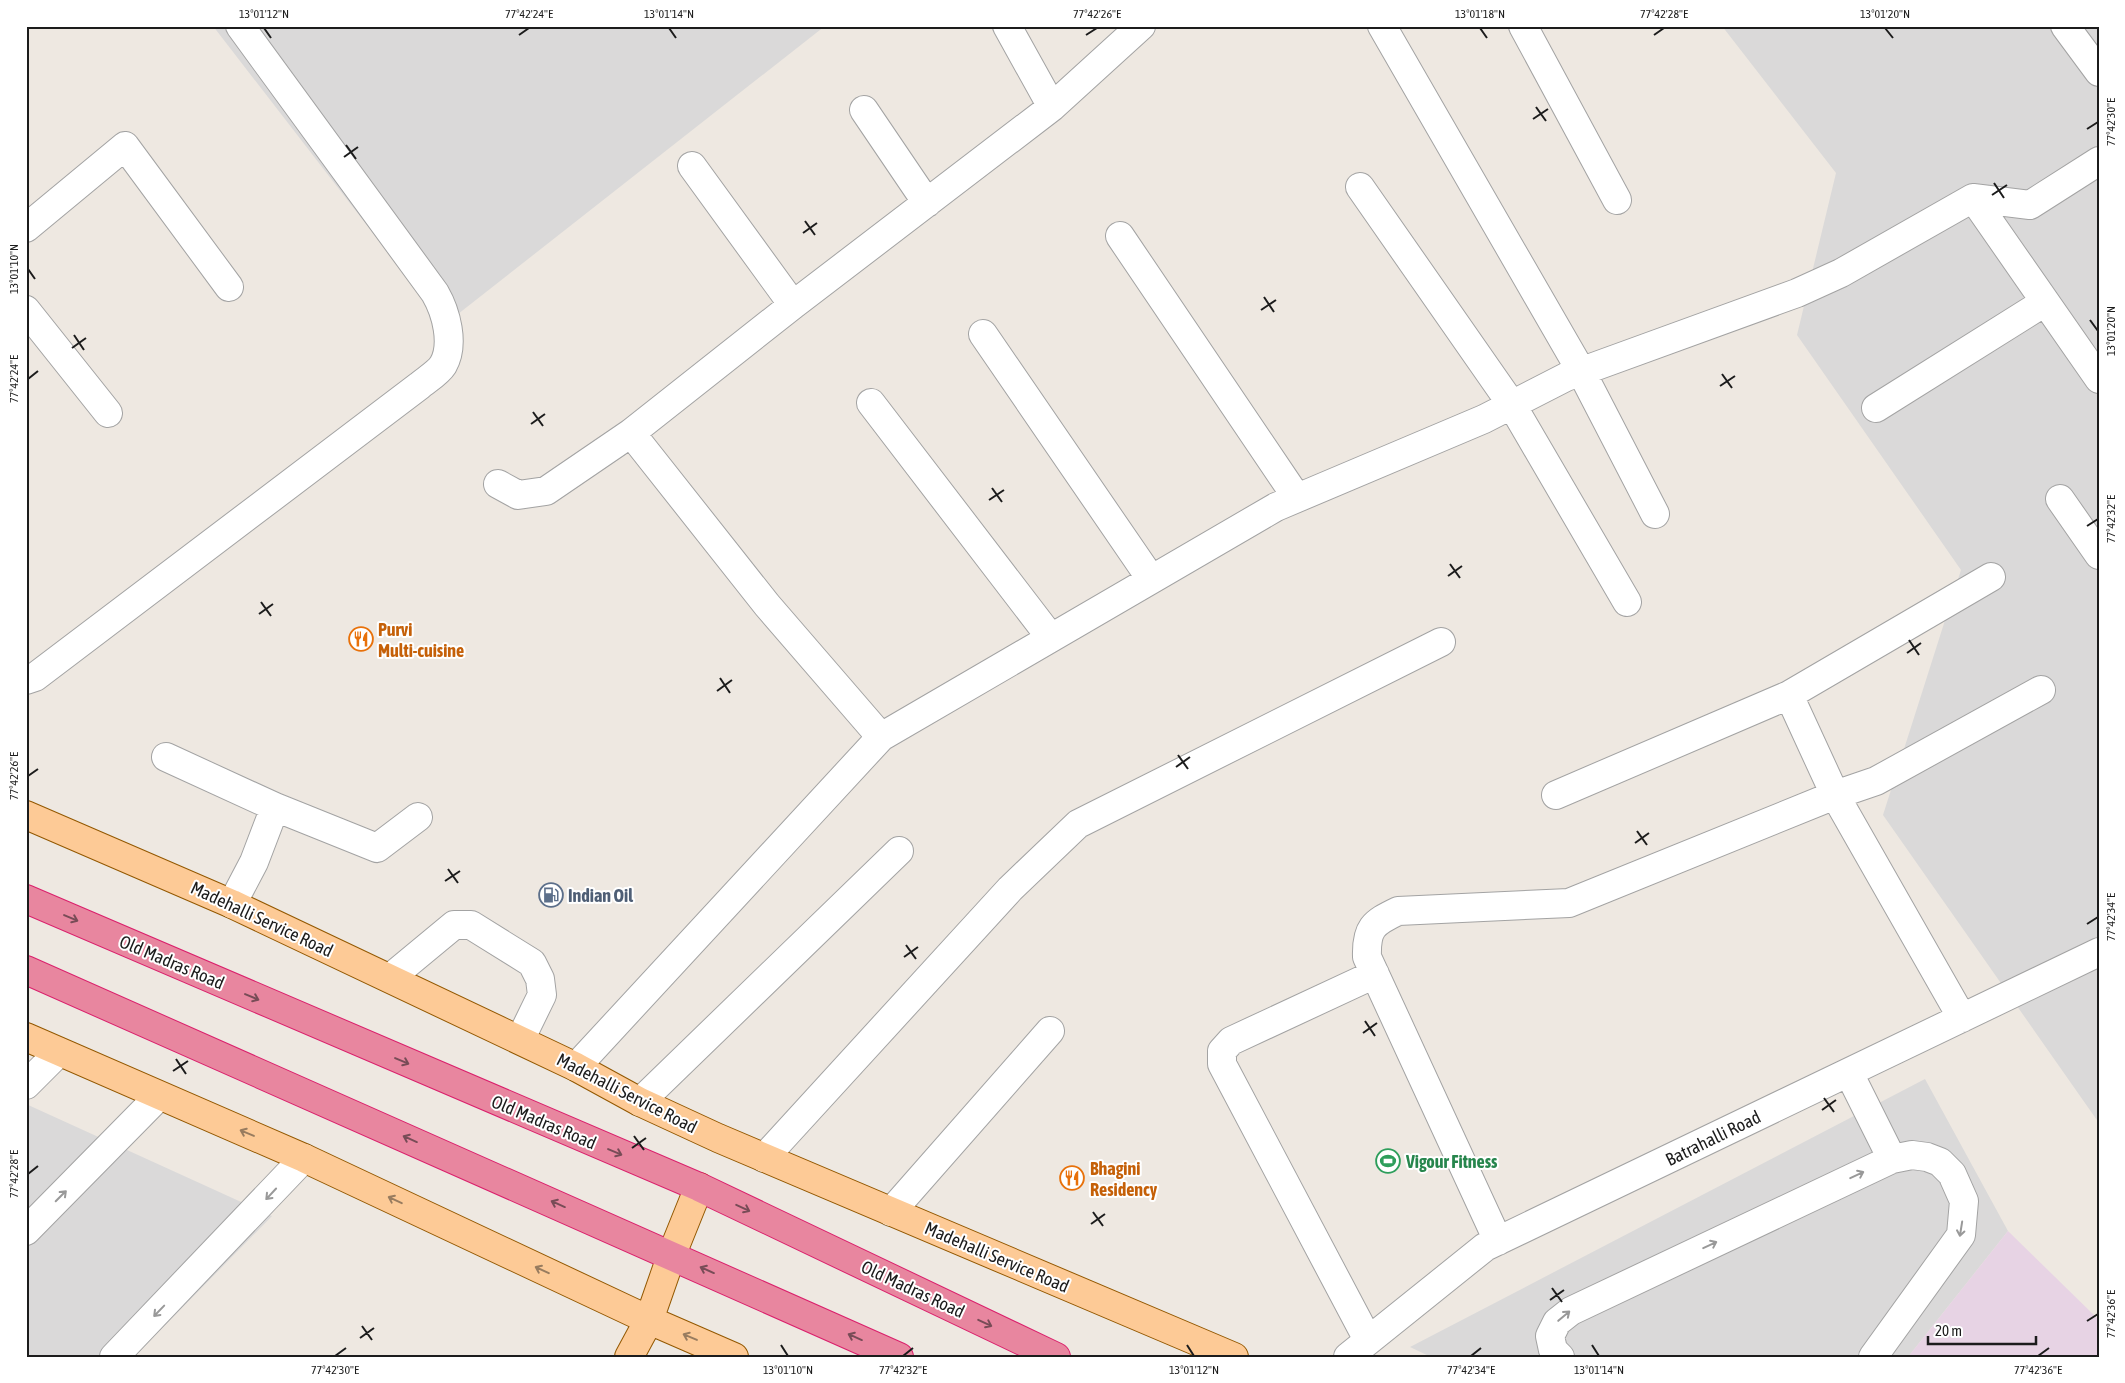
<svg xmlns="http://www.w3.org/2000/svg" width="2125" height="1383" viewBox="0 0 2125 1383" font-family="'Asap Condensed',sans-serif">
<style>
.residential{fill:#dad9d9}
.industrial{fill:#e7d3e4}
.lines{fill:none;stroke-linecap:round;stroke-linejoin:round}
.minor-casing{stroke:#a3a3a3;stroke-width:30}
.major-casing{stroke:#935800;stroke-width:30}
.highway-casing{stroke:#da206c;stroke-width:30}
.minor{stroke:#fff;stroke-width:28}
.major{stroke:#fdca96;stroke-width:28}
.highway{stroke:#e8869f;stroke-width:28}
.oneway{stroke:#784c57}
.oneway2{stroke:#987c5f}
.oneway3{stroke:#999}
.ticks{fill:none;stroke:#1c1c1c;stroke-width:2}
.labels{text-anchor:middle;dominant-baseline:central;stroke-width:4;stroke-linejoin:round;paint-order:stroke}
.food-label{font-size:18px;font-weight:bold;fill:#c56008;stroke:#fff;text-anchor:start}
.service-label{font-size:18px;font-weight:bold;fill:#4e5e75;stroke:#fff;text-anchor:start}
.street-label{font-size:18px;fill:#1c1c1c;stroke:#fff}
.leisure-label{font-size:18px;font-weight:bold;fill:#27864d;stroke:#fff;text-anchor:start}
.neatline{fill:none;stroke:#1c1c1c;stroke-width:2}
.ticks-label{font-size:12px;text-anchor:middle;fill:#1c1c1c}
</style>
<rect width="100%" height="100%" fill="#eee8e1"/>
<!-- residential -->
<path class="residential" d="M 213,26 L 825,26 L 444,325 Z
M 1722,26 L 2099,26 L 2099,1123 L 1883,815 L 1961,570 L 1797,335 L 1836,173 Z
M 1925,1079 L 2008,1231 L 1908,1357 L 1431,1357 L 1410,1347 Z
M 26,1104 L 272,1216 L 134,1357 L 26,1357 Z"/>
<!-- industrial -->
<path class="industrial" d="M 2008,1231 L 2099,1320 L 2099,1357 L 1908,1357 Z"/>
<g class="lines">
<!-- minor casing -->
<g class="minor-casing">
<path id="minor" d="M 1007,26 L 1052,107
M 1382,26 L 1581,371 L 1655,514
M 1523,26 L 1617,200
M 2065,26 L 2099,72
M 864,110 L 927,203
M 692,166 L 793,305
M 1360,187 L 1512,405 L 1627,602
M 1973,198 L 2099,379
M 26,228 L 125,146 L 229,287
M 1120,236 L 1297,498
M 26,310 L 108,413
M 983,334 L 1151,579
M 871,403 L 1051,638
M 1876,408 L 2045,302
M 631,433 L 767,605 L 881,737
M 498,484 L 518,495 L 546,491 L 631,433 L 793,305 L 1052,107 L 1141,26
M 2060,499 L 2099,555
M 26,680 L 35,677 L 419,386 C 426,380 438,373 443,365 C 455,344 446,312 435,293 L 240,26
M 166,757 L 275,807
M 1556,795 L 1789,695
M 232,904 L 254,862 L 275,807 L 377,848 L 418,817
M 390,978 L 454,925 L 471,925 L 532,963 L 540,979 L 542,995 L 520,1040
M 1962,1018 L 1835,795 L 1789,695 L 1991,577
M 576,1067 L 881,737 L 1276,507 L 1484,419 L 1566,377 L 1797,293 L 1841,273 L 1973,198 L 2030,205 L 2099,161
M 1849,1073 L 1892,1159
M 26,1085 L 59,1052
M 640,1102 L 899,851
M 764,1158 L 1010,889 L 1078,824 L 1441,642
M 891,1212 L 1050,1031
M 26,1231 L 159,1096
M 1498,1241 L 1367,957 C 1366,928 1373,923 1398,911 L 1569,903 L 1835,795 L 1876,781 L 2041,690
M 1368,1340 L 1222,1064 L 1222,1051 L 1231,1041 L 1375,974
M 114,1357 L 304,1158
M 1348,1357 L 1485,1247 L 2099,952
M 1560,1357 L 1553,1350 L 1550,1336 L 1557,1322 L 1571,1311 L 1892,1159 L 1912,1155 L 1927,1157 L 1940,1162 L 1952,1174 L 1964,1201 L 1961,1235 L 1873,1357"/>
</g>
<!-- major casing -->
<g class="major-casing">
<path id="major" d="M 26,815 L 232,904 L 576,1067 L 640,1102 L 718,1138 L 1234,1357
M 26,1037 L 304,1158 L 649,1320 L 734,1357
M 629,1357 L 649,1320 L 672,1254 L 699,1187"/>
</g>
<!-- highway casing -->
<g class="highway-casing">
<path id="highway" d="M 26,899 L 699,1187 L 1056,1357
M 26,970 L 899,1357"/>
</g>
<!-- minor -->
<use href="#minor" class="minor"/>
<!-- major -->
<use href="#major" class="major"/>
<!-- highway -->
<use href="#highway" class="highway"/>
</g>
<!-- one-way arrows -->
<defs><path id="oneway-shaft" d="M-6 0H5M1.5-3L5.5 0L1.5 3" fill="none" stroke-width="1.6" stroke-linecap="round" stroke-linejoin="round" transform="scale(1.25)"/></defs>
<g class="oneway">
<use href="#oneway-shaft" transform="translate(71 918) rotate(23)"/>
<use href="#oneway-shaft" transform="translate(252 997) rotate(23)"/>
<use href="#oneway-shaft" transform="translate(402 1061) rotate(23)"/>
<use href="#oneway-shaft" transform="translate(410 1139) rotate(-156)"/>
<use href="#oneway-shaft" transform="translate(615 1152) rotate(23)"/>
<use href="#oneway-shaft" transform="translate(558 1204) rotate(-156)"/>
<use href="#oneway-shaft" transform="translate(743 1208) rotate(25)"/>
<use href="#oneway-shaft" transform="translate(707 1270) rotate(-156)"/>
<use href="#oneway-shaft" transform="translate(985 1323) rotate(25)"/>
<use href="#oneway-shaft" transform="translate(855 1337) rotate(-156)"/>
</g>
<g class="oneway2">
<use href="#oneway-shaft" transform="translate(247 1133) rotate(-157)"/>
<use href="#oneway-shaft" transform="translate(395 1200) rotate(-155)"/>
<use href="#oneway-shaft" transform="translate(542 1270) rotate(-155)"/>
<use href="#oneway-shaft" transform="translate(690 1337) rotate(-157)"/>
</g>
<g class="oneway3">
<use href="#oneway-shaft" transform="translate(1857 1175) rotate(-25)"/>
<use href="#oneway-shaft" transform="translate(271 1194) rotate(133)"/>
<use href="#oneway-shaft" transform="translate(61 1196) rotate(-45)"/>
<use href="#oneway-shaft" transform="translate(1961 1229) rotate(99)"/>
<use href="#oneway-shaft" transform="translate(1710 1245) rotate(-25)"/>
<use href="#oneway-shaft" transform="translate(159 1311) rotate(134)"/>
<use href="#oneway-shaft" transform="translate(1564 1316) rotate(-40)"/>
</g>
<!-- ticks -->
<path class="ticks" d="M 264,28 L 271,38M 669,28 L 676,38M 1480,28 L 1487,38M 1885,28 L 1893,38M 519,35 L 529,28M 1086,35 L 1097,28M 1654,35 L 1664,28M 1536,107 L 1546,121M 1533,119 L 1548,109M 2087,129 L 2098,122M 346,145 L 356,159M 344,157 L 358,147M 1994,183 L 2004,198M 1992,195 L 2007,185M 805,221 L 815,235M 803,233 L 817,223M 28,269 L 35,279M 1264,297 L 1274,312M 1261,310 L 1276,300M 2090,320 L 2098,331M 74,335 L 84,350M 72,348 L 86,338M 1722,374 L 1732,388M 28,379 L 38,371M 1720,386 L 1735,376M 533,412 L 543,426M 531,424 L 545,414M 992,488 L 1002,502M 989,500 L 1004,490M 2087,526 L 2098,519M 1450,564 L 1460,578M 1448,576 L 1462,566M 261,602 L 271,616M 259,614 L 273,604M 1909,640 L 1919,655M 1907,653 L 1921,643M 720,678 L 730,693M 717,691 L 732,680M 1178,755 L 1188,769M 1176,767 L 1190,757M 28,776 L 38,769M 1637,831 L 1647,845M 1635,843 L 1649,833M 448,869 L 458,883M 445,881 L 460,871M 2087,924 L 2098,917M 906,945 L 916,959M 904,957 L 918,947M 1365,1021 L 1375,1036M 1363,1033 L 1377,1023M 176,1059 L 186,1074M 173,1071 L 188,1061M 1824,1098 L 1834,1112M 1822,1110 L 1836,1100M 634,1136 L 644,1150M 632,1148 L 646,1138M 28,1174 L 38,1166M 1093,1212 L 1103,1226M 1091,1224 L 1105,1214M 1552,1288 L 1562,1302M 1550,1300 L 1564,1290M 2087,1321 L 2098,1314M 362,1326 L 372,1340M 360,1338 L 374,1328M 781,1345 L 788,1356M 1187,1345 L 1194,1356M 1592,1345 L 1599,1356M 335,1356 L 346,1348M 903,1356 L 913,1348M 1471,1356 L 1481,1348M 2038,1356 L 2049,1348"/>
<!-- icons -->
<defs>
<g id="restaurant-ring" transform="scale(1.25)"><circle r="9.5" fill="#fff" stroke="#e8710a" stroke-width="1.5"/><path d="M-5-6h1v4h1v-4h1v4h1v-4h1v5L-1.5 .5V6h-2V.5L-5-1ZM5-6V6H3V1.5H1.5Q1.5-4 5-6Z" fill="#e8710a"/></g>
<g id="fuel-ring" transform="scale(1.25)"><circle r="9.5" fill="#fff" stroke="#5c6f8a" stroke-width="1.5"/><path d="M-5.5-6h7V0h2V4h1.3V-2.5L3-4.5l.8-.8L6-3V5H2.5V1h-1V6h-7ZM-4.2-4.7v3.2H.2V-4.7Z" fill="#5c6f8a"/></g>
<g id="stadium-ring" transform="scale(1.25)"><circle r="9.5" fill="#fff" stroke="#2e9e5b" stroke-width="1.5"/><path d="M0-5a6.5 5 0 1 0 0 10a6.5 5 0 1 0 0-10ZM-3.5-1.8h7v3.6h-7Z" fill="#2e9e5b"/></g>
</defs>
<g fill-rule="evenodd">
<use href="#restaurant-ring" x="361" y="639"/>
<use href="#fuel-ring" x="551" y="895"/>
<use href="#stadium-ring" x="1388" y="1161"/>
<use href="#restaurant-ring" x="1072" y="1178"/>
</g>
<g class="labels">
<!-- food labels -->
<g class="food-label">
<text x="378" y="629">Purvi<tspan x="378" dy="21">Multi-cuisine</tspan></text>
<text x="1090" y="1168">Bhagini<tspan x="1090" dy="21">Residency</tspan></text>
</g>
<!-- service labels -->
<g class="service-label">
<text x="568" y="895">Indian Oil</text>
</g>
<!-- street labels -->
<g class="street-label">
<text transform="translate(262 919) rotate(25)">Madehalli Service Road</text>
<text transform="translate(172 962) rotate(23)">Old Madras Road</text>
<text transform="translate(627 1093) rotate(27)">Madehalli Service Road</text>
<text transform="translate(544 1122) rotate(23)">Old Madras Road</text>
<text transform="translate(1713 1138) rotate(-26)">Batrahalli Road</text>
<text transform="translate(997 1257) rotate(23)">Madehalli Service Road</text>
<text transform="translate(913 1289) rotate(25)">Old Madras Road</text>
</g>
<!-- leisure labels -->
<g class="leisure-label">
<text x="1406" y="1161">Vigour Fitness</text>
</g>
</g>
<!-- border -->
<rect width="2125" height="1383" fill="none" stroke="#ffffff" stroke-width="55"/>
<!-- scale -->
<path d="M1928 1336v8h108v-8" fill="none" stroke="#1c1c1c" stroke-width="2.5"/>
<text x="1935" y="1336" font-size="15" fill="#1c1c1c" stroke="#ffffff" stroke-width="4" paint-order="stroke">20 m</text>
<rect x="28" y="28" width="2070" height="1328" class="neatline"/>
<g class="ticks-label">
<text x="264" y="18">13°01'12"N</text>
<text x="529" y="18">77°42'24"E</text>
<text x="669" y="18">13°01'14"N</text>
<text x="1097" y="18">77°42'26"E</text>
<text x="1480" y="18">13°01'18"N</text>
<text x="1664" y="18">77°42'28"E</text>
<text x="1885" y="18">13°01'20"N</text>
<text transform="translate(2111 122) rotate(-90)" y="4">77°42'30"E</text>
<text transform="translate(14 269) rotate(-90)" y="4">13°01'10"N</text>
<text transform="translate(2111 331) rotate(-90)" y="4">13°01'20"N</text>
<text transform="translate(14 379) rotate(-90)" y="4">77°42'24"E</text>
<text transform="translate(2111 519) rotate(-90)" y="4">77°42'32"E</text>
<text transform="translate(14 776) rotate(-90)" y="4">77°42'26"E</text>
<text transform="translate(2111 917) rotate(-90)" y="4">77°42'34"E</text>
<text transform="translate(14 1174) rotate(-90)" y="4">77°42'28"E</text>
<text transform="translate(2111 1314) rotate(-90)" y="4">77°42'36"E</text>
<text x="335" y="1374">77°42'30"E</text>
<text x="788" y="1374">13°01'10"N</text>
<text x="903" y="1374">77°42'32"E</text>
<text x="1194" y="1374">13°01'12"N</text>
<text x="1471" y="1374">77°42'34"E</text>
<text x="1599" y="1374">13°01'14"N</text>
<text x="2038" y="1374">77°42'36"E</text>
</g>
</svg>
